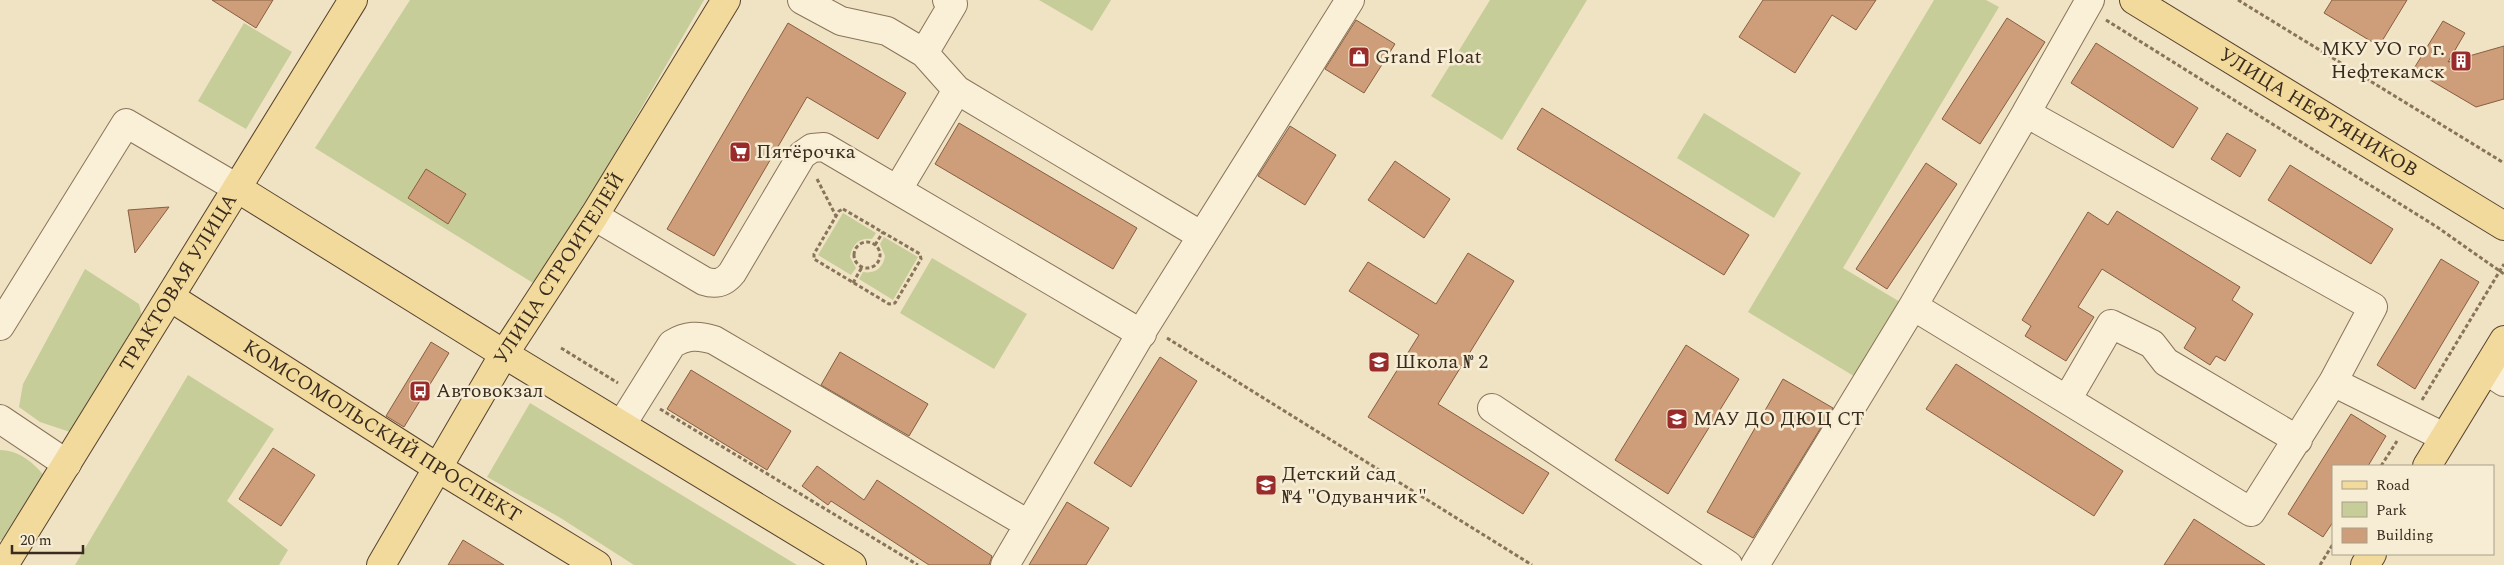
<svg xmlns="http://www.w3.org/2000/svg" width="2504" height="565" viewBox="0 0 2504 565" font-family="Spectral,serif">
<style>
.green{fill:#c6cd98}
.building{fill:#cd9e79;stroke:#895e40}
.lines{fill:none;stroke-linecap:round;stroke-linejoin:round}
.minor-casing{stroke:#89745a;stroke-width:30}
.major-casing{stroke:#57422e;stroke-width:30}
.path{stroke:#89745a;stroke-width:3;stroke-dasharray:4 2.5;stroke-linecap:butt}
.minor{stroke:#f9f0d7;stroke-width:28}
.major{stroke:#f2d99c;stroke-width:28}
.labels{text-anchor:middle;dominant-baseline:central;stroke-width:5;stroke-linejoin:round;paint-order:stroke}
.poi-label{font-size:20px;fill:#392c1e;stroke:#f6edd4;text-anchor:start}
.street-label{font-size:20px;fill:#392c1e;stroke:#f6edd4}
</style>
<rect width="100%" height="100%" fill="#efe3c4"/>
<!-- green -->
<path class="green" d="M 410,0 L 704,0 L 538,286 L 315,148 Z
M 1039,0 L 1111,0 L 1092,31 Z
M 1490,0 L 1587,0 L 1502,140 L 1431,96 Z
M 1934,0 L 1986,0 L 1999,7 L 1843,268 L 1912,309 L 1867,384 L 1748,312 Z
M 244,23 L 292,52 L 246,129 L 198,101 Z
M 1704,113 L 1801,173 L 1774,218 L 1677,158 Z
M 843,213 L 876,233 L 872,239 C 860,237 852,244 850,257 L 856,268 L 851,275 L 818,255 Z
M 884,237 L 918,257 L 893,300 L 859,279 L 863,272 C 875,274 883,268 885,256 L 880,244 Z
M 932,258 L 1027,314 L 994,369 L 900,313 Z
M 85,269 L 139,304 L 143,320 L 73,433 L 40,422 L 19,407 L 23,384 Z
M 188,375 L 274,429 L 227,501 L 288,550 L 279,565 L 75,565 Z
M 530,403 L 797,565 L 634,565 L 559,517 L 487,477 Z
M 0,450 C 20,450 35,464 47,479 L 8,540 L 0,540 Z"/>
<!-- building -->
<path class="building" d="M 212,0 L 273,0 L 256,28 Z
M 1763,0 L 1876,0 L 1856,30 L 1832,15 L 1795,73 L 1739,37 Z
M 2332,0 L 2407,0 L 2379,46 L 2324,13 Z
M 2007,18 L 2045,42 L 1980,144 L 1942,119 Z
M 1356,20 L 1395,44 L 1364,93 L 1325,69 Z
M 2443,21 L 2465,33 L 2448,62 L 2504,46 L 2504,99 L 2476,107 L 2413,70 Z
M 788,23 L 906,93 L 878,139 L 807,97 L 714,256 L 667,229 Z
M 2096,43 L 2198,108 L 2173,148 L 2071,83 Z
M 1542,108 L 1749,235 L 1724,275 L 1517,149 Z
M 959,123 L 1137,228 L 1113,269 L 935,164 Z
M 1290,126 L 1336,155 L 1305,205 L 1258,176 Z
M 2227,133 L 2256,150 L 2240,177 L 2211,159 Z
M 1395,161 L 1450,199 L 1424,238 L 1368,200 Z
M 1926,163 L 1957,184 L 1887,289 L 1856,269 Z
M 2290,165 L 2393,229 L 2371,264 L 2268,200 Z
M 426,169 L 466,194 L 448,224 L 408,198 Z
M 169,207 L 135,253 L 128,210 Z
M 2117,211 L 2240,287 L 2232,300 L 2253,314 L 2225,361 L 2216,356 L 2210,365 L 2184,348 L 2196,328 L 2102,269 L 2078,307 L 2094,317 L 2066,361 L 2025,336 L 2031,326 L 2022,320 L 2088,212 L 2108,225 Z
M 1468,253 L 1514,281 L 1438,404 L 1549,473 L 1523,514 L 1368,417 L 1419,335 L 1349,291 L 1368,262 L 1436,304 Z
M 2441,259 L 2479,282 L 2415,389 L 2377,365 Z
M 431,342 L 449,353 L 404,427 L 386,416 Z
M 1686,345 L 1739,379 L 1668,494 L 1615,460 Z
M 840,352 L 928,404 L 909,436 L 821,385 Z
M 1160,357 L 1197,381 L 1131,487 L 1094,463 Z
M 1956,364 L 2123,471 L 2094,516 L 1926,409 Z
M 691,370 L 791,431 L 767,470 L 667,409 Z
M 1783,379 L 1833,408 L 1753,538 L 1707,512 Z
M 2351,414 L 2386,436 L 2368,466 L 2333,466 L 2333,522 L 2323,537 L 2288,514 Z
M 273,448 L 315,475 L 281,526 L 239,499 Z
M 817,466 L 864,500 L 877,480 L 992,556 L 989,565 L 929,565 L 831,501 L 828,505 L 802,486 Z
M 1067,502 L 1109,528 L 1086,565 L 1029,565 Z
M 2194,519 L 2265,565 L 2164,565 Z
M 463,540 L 504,565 L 448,565 Z"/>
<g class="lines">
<!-- minor casing -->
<g class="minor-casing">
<path id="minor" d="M 802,0 L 841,21 L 887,31 L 924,53 L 957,90 L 898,189
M 924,53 L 953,4 L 947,0
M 957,90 L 1202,236
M 594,216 L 704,281 C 716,285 724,283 732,273 L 802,155 L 812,148 L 824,147 L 1142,334
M 1913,306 L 2251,512 L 2333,382 L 2373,307 L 2026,113 L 2090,0
M 0,326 L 126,123 L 237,188
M 2486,370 L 2504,382
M 2333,382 L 2444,437
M 2068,398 L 2111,324 L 2152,344 L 2166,362 L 2298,440
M 1492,408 L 1728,565
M 0,419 L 67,464
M 622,424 L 672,344 C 687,335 698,335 714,340 L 1028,524
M 1005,565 L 1146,325 L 1350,0
M 1755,565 L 1913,306 L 2026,113"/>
</g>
<!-- major casing -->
<g class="major-casing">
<g id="major">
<path id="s1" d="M 2134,0 L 2504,226"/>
<path d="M 237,188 L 504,354 L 852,565"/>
<path id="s2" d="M 170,297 L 438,468 L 597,565"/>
<path d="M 2427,466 L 2504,340"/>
<path id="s3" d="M 4,565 L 353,0"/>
<path id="s4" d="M 381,565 L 504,354 L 594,216 L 726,0"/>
<path d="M 2365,565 L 2372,554"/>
</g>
</g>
<!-- path -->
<path class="path" d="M 2238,0 L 2504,163
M 2106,20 L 2437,227 L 2504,274
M 817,179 L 836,216
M 843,209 L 920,254 L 921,259 L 895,303 L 889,304 L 814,259 L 814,254 L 839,211 Z
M854 255a13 13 0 1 1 26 0a13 13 0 1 1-26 0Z
M 875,245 L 883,232
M 853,283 L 862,267
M 1167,338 L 1532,565
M 561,348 L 618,383
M 2422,400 L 2504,264
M 660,409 L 918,565
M 2381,466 L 2397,441
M 2320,565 L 2333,544"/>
<!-- minor -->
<use href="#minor" class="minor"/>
<!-- major -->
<use href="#major" class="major"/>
</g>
<!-- icons -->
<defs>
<g id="shop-square" transform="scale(1.125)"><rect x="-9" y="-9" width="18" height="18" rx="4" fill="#992b2a" stroke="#f6edd4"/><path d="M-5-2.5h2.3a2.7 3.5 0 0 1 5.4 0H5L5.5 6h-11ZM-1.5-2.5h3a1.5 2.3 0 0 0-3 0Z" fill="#fff"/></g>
<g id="building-square" transform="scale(1.125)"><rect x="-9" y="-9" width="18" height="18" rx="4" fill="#992b2a" stroke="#f6edd4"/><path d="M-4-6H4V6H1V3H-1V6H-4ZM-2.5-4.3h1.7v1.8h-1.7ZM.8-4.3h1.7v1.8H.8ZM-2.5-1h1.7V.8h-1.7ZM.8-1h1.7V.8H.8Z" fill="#fff"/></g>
<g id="supermarket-square" transform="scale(1.125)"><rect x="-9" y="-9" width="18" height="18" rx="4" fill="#992b2a" stroke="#f6edd4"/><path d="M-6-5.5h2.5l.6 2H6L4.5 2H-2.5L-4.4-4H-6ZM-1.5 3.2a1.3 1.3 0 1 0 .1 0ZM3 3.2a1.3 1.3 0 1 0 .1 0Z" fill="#fff"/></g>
<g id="school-square" transform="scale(1.125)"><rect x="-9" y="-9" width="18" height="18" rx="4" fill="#992b2a" stroke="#f6edd4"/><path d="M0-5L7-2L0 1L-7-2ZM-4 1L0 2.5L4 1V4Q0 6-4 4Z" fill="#fff"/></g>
<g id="bus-square" transform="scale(1.125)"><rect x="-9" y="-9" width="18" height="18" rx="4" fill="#992b2a" stroke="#f6edd4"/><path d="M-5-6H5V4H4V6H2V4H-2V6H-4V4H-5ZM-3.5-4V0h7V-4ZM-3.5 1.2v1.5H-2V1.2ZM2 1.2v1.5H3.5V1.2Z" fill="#fff"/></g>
</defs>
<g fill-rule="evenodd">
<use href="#shop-square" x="1359" y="57"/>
<use href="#building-square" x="2461" y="61"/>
<use href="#supermarket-square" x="740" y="152"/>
<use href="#school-square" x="1379" y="362"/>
<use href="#bus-square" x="420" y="391"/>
<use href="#school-square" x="1677" y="419"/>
<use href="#school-square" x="1266" y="485"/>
</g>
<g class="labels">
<!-- poi labels -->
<g class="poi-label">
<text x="2445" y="49" text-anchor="end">МКУ УО го г.<tspan x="2445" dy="23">Нефтекамск</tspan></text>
<text x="1375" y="57">Grand Float</text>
<text x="756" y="152">Пятёрочка</text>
<text x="1395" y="362">Школа № 2</text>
<text x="436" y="391">Автовокзал</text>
<text x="1693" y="419">МАУ ДО ДЮЦ СТ</text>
<text x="1282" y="474">Детский сад<tspan x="1282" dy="23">№4 "Одуванчик"</tspan></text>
</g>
<!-- street labels -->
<g class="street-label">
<text stroke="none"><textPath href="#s1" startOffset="216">УЛИЦА НЕФТЯНИКОВ</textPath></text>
<text stroke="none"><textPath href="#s4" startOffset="346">УЛИЦА СТРОИТЕЛЕЙ</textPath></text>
<text stroke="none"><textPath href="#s3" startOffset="332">ТРАКТОВАЯ УЛИЦА</textPath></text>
<text stroke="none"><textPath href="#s2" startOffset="251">КОМСОМОЛЬСКИЙ ПРОСПЕКТ</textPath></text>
</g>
</g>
<!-- legend -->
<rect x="2332" y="465" width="162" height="90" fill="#f6edd4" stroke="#aaa08b"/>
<rect x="2342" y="481" width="25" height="8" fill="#f2d99c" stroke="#aaa08b"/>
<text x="2376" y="490" font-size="15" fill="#392c1e">Road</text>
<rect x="2342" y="502" width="25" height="15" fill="#c6cd98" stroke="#aaa08b"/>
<text x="2376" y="515" font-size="15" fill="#392c1e">Park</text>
<rect x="2342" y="528" width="25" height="15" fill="#cd9e79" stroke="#aaa08b"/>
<text x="2376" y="540" font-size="15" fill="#392c1e">Building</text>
<!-- scale -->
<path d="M12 545v8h71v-8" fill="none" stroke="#392c1e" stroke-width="2.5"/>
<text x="20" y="545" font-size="15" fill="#392c1e" stroke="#f6edd4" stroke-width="4" paint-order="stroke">20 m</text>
</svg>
